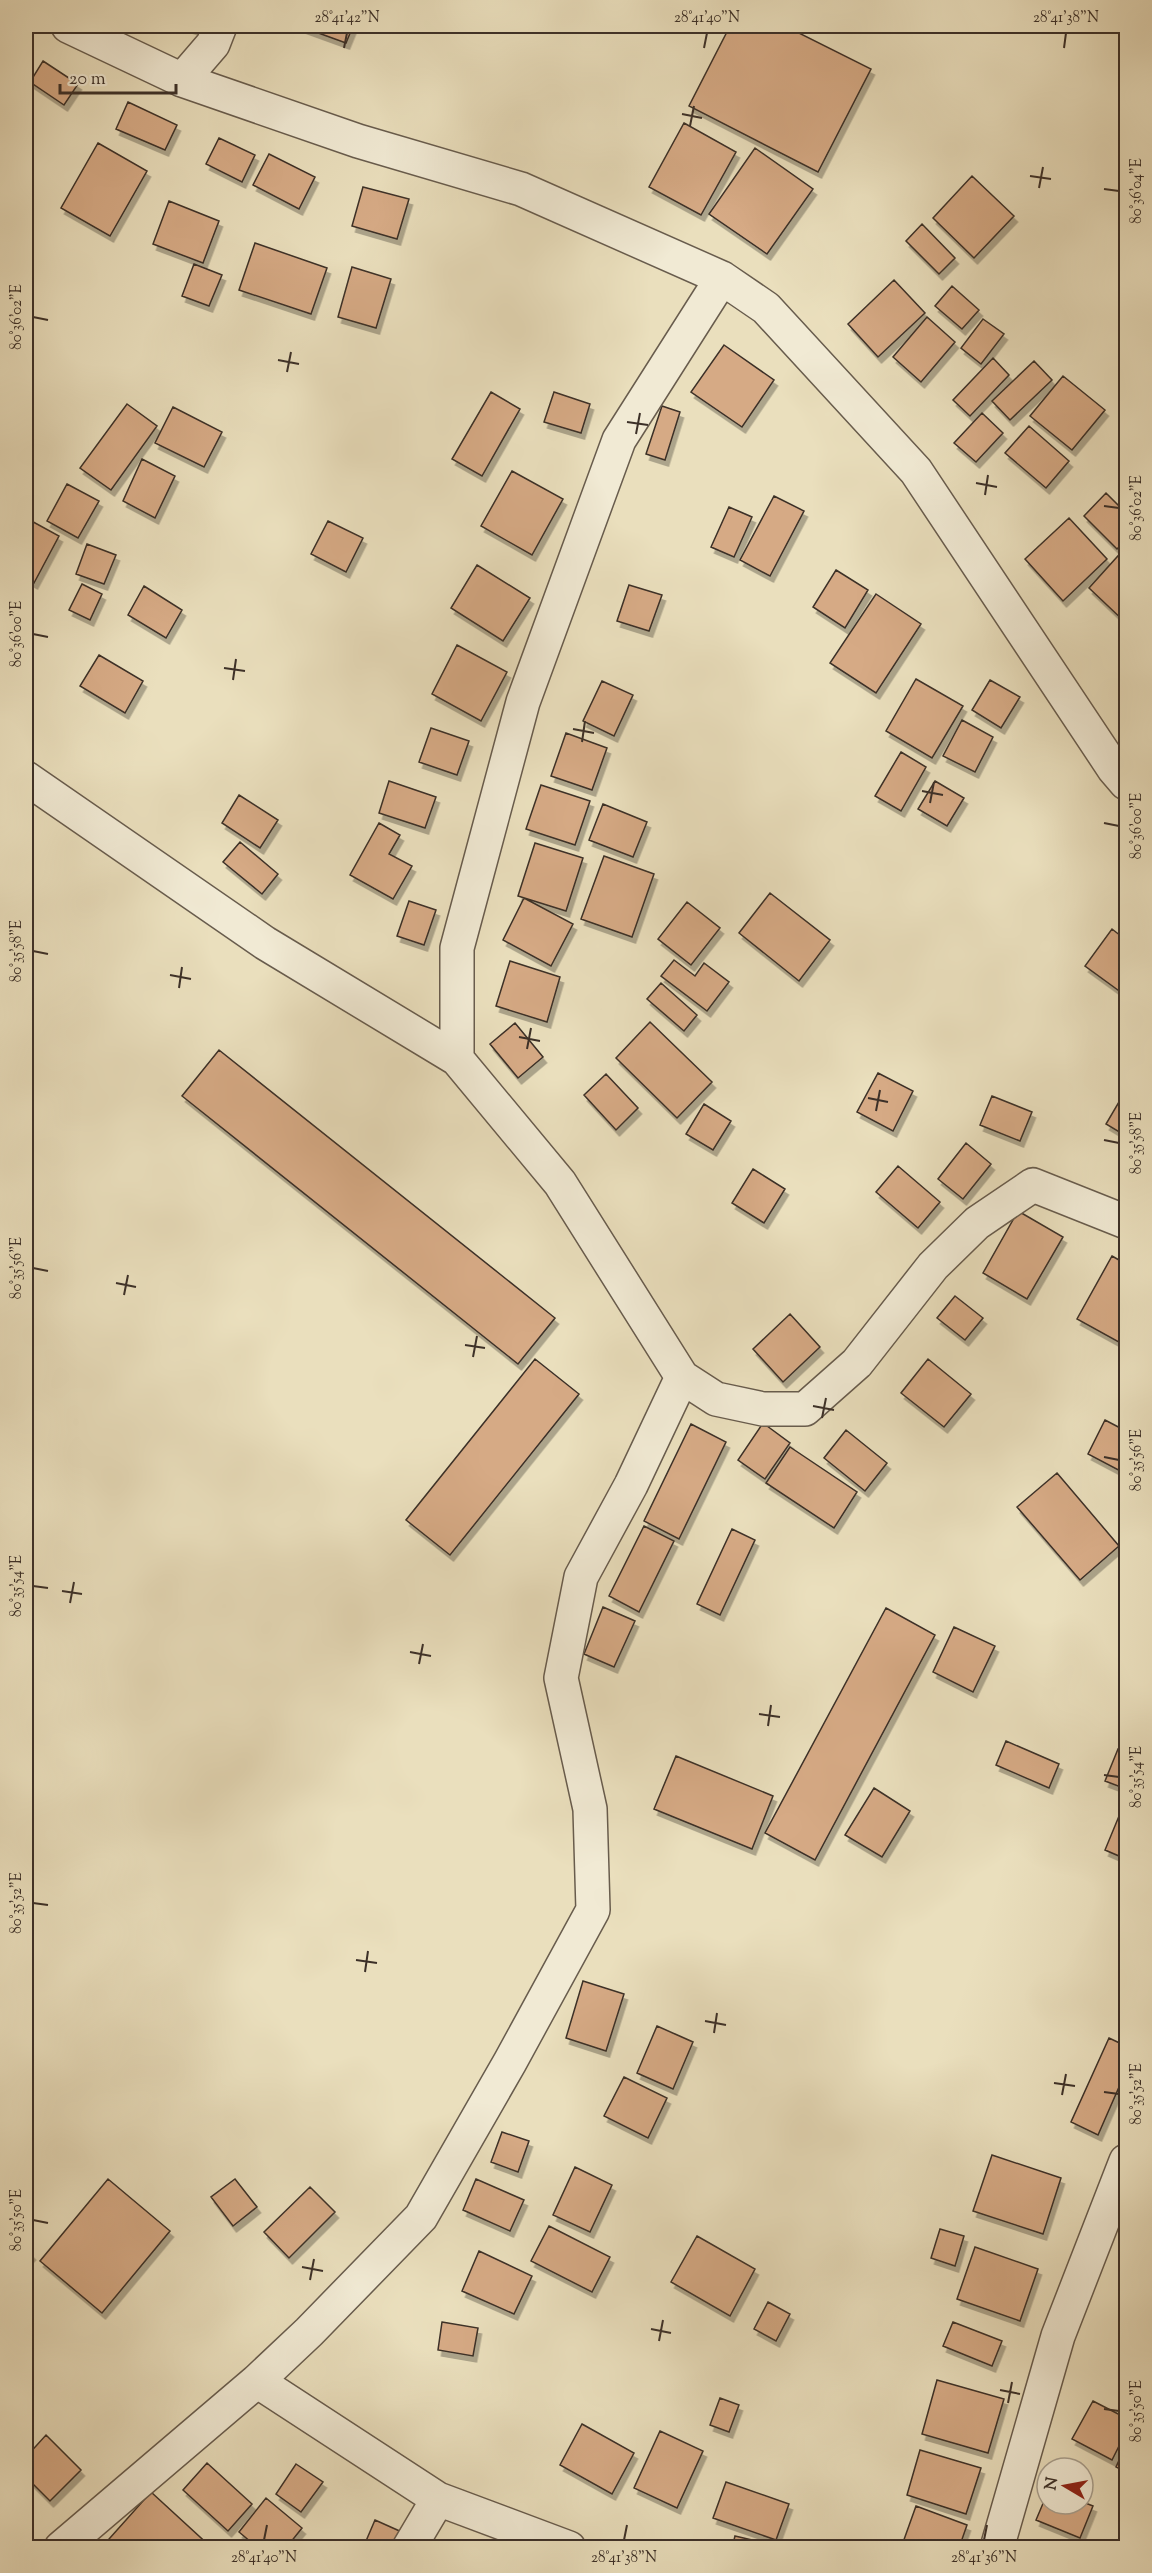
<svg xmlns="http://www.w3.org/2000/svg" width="1152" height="2573" viewBox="0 0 1152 2573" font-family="'Sorts Mill Goudy',serif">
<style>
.building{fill:#d6aa85;stroke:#3c3028;stroke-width:1.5;filter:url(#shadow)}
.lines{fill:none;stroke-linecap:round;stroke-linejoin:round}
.street-casing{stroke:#685c4d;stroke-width:36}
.street{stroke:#f1ead4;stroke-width:33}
.ticks{fill:none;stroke:#3c3028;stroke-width:2}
.neatline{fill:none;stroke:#3c3028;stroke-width:2}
.ticks-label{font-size:15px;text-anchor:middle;fill:#3c3028}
</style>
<defs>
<filter id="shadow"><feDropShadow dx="3.5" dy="6" stdDeviation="0" flood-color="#0004"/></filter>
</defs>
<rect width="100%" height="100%" fill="#eadfbd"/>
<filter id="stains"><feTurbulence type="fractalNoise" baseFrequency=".00333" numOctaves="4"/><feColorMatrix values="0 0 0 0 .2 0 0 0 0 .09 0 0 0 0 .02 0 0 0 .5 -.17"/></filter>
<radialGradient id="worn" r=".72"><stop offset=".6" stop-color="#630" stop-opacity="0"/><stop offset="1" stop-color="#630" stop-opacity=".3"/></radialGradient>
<!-- building -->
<path class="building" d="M 185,26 L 215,26 L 213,34 Z
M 299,26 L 353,26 L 346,43 Z
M 730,26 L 785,26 L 871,69 L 818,172 L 689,106 Z
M 43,61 L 78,84 L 64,105 L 30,82 Z
M 128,102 L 177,125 L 165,150 L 116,129 Z
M 684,123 L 736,152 L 701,215 L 649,187 Z
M 219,138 L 255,155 L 242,182 L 206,164 Z
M 98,143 L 147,171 L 110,236 L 61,208 Z
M 755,148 L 813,189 L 767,254 L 709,214 Z
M 269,154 L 315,177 L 299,209 L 253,185 Z
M 972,176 L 1014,216 L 974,258 L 933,218 Z
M 363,187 L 409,199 L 397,239 L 352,226 Z
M 169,201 L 219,221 L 203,263 L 153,244 Z
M 922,224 L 955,258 L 939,274 L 906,241 Z
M 255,243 L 327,268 L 311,314 L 239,290 Z
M 194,264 L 222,275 L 209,306 L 182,296 Z
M 352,267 L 391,279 L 376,328 L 338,317 Z
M 894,280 L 925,313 L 878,357 L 848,324 Z
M 952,286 L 979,310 L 962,329 L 935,306 Z
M 927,317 L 955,342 L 921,382 L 893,357 Z
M 983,319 L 1004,334 L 981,364 L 961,348 Z
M 724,345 L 774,380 L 742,427 L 691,392 Z
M 993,358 L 1009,375 L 970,416 L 953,400 Z
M 1034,361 L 1052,380 L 1010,420 L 992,401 Z
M 1063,376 L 1105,410 L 1072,450 L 1030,416 Z
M 491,392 L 520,409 L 482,476 L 452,459 Z
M 554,392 L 590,404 L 581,433 L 544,422 Z
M 127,404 L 157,426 L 111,490 L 80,468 Z
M 662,406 L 680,412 L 665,460 L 646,454 Z
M 173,407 L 222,432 L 204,467 L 155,443 Z
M 982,413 L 1003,433 L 976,462 L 954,443 Z
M 1029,426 L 1069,461 L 1046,488 L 1005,453 Z
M 142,459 L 175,476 L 155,518 L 123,501 Z
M 512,471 L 563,499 L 532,555 L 481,526 Z
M 67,484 L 99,501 L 78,538 L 47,521 Z
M 1106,493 L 1126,513 L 1126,540 L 1117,549 L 1084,516 Z
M 774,496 L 804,511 L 770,576 L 740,560 Z
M 729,507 L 752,517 L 734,557 L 711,547 Z
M 26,518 L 59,536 L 34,583 L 26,578 Z
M 1069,518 L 1107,559 L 1063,601 L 1025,559 Z
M 328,521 L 363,538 L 346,572 L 311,554 Z
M 87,544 L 116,555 L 104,584 L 76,574 Z
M 1126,547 L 1126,623 L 1089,588 Z
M 477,565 L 530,598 L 503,641 L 451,608 Z
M 836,570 L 868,590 L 845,628 L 813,607 Z
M 82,584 L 102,594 L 90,620 L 69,610 Z
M 629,585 L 662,595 L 649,631 L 617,621 Z
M 144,586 L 182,610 L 166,638 L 128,615 Z
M 876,594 L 921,624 L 876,693 L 830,663 Z
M 457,645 L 507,672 L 481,721 L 432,694 Z
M 99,655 L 143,681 L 125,713 L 80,686 Z
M 916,679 L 963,706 L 932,758 L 886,731 Z
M 990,680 L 1020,697 L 1001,728 L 972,710 Z
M 602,681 L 633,695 L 614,736 L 583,721 Z
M 962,720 L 993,737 L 975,772 L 943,756 Z
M 431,728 L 469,741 L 457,775 L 419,762 Z
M 566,733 L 607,748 L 592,790 L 551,776 Z
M 901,752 L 926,767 L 901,811 L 875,796 Z
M 389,781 L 436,797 L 425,828 L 379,813 Z
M 935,781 L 964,798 L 947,826 L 918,809 Z
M 541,785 L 590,801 L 575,845 L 526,829 Z
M 239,795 L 278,820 L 260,848 L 222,823 Z
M 603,804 L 647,822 L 633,857 L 589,840 Z
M 379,823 L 400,835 L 389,854 L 412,866 L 393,899 L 350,875 Z
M 240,842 L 278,874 L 262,894 L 223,862 Z
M 535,843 L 583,858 L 566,911 L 518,896 Z
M 604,856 L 654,874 L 632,937 L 581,919 Z
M 770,893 L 830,940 L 799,981 L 739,933 Z
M 524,898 L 573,924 L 551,966 L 503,940 Z
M 409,901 L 436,910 L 424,945 L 397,936 Z
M 687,902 L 720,928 L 691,965 L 658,939 Z
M 1112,929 L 1126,940 L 1126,987 L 1122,993 L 1085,966 Z
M 674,960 L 695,976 L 704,963 L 729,982 L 707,1011 L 661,976 Z
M 510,961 L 560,977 L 547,1022 L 496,1006 Z
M 661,983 L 697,1015 L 684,1031 L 647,999 Z
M 650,1022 L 712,1082 L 677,1118 L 616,1058 Z
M 515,1023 L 543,1057 L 518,1078 L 490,1044 Z
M 219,1050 L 555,1318 L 518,1364 L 182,1096 Z
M 878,1073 L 913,1091 L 893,1131 L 857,1112 Z
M 606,1074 L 638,1108 L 616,1130 L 584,1095 Z
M 1126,1090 L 1126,1136 L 1106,1124 Z
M 992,1096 L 1032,1112 L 1020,1141 L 980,1125 Z
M 704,1104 L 731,1121 L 713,1150 L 686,1134 Z
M 966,1143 L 991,1164 L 963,1199 L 938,1179 Z
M 898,1166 L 940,1202 L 918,1228 L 876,1192 Z
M 753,1169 L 785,1189 L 764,1223 L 732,1203 Z
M 1018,1211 L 1063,1237 L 1027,1299 L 983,1273 Z
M 1112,1256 L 1126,1264 L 1126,1346 L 1077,1319 Z
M 955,1296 L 983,1318 L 965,1340 L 937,1318 Z
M 790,1314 L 820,1347 L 783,1382 L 753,1349 Z
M 535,1359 L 579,1394 L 450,1555 L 406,1520 Z
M 928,1359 L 971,1394 L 944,1427 L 901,1393 Z
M 1105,1420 L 1126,1431 L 1126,1474 L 1088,1454 Z
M 763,1423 L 790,1443 L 765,1479 L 738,1460 Z
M 691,1424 L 726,1442 L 679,1539 L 644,1521 Z
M 846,1430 L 887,1463 L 865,1491 L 824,1458 Z
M 790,1447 L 857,1492 L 834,1528 L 766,1483 Z
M 1057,1473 L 1119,1546 L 1080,1580 L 1017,1507 Z
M 644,1526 L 674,1541 L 639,1612 L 609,1596 Z
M 732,1529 L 755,1540 L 720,1615 L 697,1604 Z
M 603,1607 L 635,1621 L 614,1667 L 584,1654 Z
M 886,1608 L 935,1635 L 815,1860 L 765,1833 Z
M 954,1627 L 995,1646 L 973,1692 L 933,1672 Z
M 1006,1741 L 1059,1764 L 1049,1788 L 996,1765 Z
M 1118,1749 L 1126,1753 L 1126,1789 L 1105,1781 Z
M 676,1756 L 773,1796 L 752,1849 L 654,1809 Z
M 874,1788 L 910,1811 L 882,1857 L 845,1835 Z
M 1124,1804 L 1126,1805 L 1126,1859 L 1105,1850 Z
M 583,1981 L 624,1994 L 606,2051 L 566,2038 Z
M 657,2026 L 693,2042 L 673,2089 L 637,2073 Z
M 1109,2038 L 1126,2046 L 1126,2071 L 1098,2135 L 1071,2122 Z
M 624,2077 L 667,2098 L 648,2138 L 604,2116 Z
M 502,2132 L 529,2141 L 518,2172 L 491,2162 Z
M 992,2155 L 1061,2178 L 1043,2234 L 973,2211 Z
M 575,2167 L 612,2185 L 590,2232 L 553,2215 Z
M 108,2179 L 170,2231 L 102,2313 L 40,2261 Z
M 235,2179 L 257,2207 L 233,2226 L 211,2197 Z
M 476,2179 L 524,2200 L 510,2231 L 463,2210 Z
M 310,2187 L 335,2212 L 289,2258 L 264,2232 Z
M 549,2226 L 610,2257 L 592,2292 L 531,2261 Z
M 940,2229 L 964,2236 L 955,2266 L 931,2258 Z
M 697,2236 L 755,2269 L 730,2316 L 671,2282 Z
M 975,2247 L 1038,2269 L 1020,2321 L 957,2299 Z
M 26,2248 L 32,2254 L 26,2261 Z
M 479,2251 L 532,2276 L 514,2314 L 462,2291 Z
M 768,2302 L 790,2314 L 776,2341 L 754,2329 Z
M 442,2322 L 478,2328 L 473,2356 L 438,2350 Z
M 953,2322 L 1002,2341 L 992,2366 L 943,2346 Z
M 937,2380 L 1004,2399 L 988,2453 L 922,2434 Z
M 720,2398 L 739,2405 L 729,2432 L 710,2425 Z
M 1093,2401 L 1126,2418 L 1126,2432 L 1112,2460 L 1072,2439 Z
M 582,2424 L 634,2453 L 612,2494 L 560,2465 Z
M 660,2431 L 703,2451 L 677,2508 L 634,2488 Z
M 46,2435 L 81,2470 L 50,2501 L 26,2477 L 26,2457 Z
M 1126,2445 L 1126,2472 L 1116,2467 Z
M 920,2450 L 981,2468 L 966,2514 L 907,2495 Z
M 207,2463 L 252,2504 L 228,2531 L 183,2490 Z
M 296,2464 L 323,2482 L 301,2512 L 276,2494 Z
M 726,2482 L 789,2504 L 776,2540 L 713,2518 Z
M 151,2492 L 212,2548 L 101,2548 Z
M 1047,2494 L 1047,2504 L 1083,2504 L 1083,2502 L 1093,2506 L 1080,2538 L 1036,2520 Z
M 266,2498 L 302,2528 L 286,2548 L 258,2548 L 239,2532 Z
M 916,2506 L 967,2525 L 959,2548 L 901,2548 Z
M 375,2520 L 404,2533 L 398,2548 L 363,2548 Z
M 735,2536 L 774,2545 L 773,2548 L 732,2548 Z"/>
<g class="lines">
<!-- street casing -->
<g class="street-casing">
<path id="street" d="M 68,26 L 182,80 L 358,141 L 521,189 L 722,278 L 766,308 L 916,471 L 1114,769 L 1126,783
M 182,80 L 213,44 L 220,26
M 26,778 L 265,943 L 457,1059
M 682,1377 L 716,1399 L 763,1409 L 805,1409 L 857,1363 L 933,1266 L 977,1223 L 1033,1185 L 1126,1222
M 257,2381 L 309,2332 L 421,2217 L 510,2062 L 593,1910 L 590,1809 L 561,1678 L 581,1577 L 631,1485 L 682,1377 L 560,1183 L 457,1059 L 457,948 L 523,702 L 619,440 L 722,278
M 61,2548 L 257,2381 L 438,2499 L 569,2548
M 409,2548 L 438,2499
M 997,2548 L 1058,2336 L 1126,2161"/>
</g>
<!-- street -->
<use href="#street" class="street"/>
</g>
<!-- ticks -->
<path class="ticks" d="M 344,48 L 347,33M 704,48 L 707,33M 1064,48 L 1066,33M 682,114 L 702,118M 690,126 L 694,106M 1030,176 L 1051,179M 1039,188 L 1043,167M 1104,189 L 1119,191M 33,317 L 48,320M 278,360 L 299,364M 287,372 L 291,352M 627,422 L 648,425M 636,434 L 640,413M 976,483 L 997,487M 985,495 L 988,475M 1104,506 L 1119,508M 33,634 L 48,637M 224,668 L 245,671M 233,680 L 236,659M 573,729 L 594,733M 582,742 L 585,721M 922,791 L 943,795M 930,803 L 934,782M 1104,823 L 1119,826M 33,951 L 48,954M 170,975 L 191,979M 179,988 L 182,967M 519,1037 L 540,1041M 527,1049 L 531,1028M 868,1098 L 888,1102M 876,1111 L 880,1090M 1104,1140 L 1119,1143M 33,1268 L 48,1271M 116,1283 L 136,1287M 124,1295 L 128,1275M 465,1345 L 485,1348M 473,1357 L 477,1336M 813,1406 L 834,1410M 822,1418 L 826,1398M 1104,1457 L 1119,1460M 33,1586 L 48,1588M 62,1591 L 82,1594M 70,1603 L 74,1582M 410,1652 L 431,1656M 419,1664 L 423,1644M 759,1714 L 780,1717M 768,1726 L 771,1705M 1104,1775 L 1119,1777M 33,1903 L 48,1905M 356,1960 L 377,1963M 365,1972 L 368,1951M 705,2021 L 726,2025M 714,2033 L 717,2013M 1054,2083 L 1075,2086M 1104,2092 L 1119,2094M 1062,2095 L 1066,2074M 33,2220 L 48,2223M 302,2267 L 323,2271M 310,2280 L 314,2259M 651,2329 L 671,2333M 659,2341 L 663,2320M 1000,2390 L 1020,2394M 1008,2403 L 1012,2382M 1104,2409 L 1119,2411M 264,2540 L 267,2525M 624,2540 L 627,2525M 984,2540 L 987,2525"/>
<!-- margin -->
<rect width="1152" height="2573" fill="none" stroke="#eadfbd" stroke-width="66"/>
<!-- north arrow -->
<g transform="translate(1065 2486) rotate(280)"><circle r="28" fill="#f1ead4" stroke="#a9a08f" stroke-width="1.5"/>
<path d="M0-4.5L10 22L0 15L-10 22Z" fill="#8f2418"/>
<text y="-9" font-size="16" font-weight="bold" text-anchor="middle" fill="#3c3028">N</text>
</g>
<!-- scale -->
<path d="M60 84v9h116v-9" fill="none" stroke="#3c3028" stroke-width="3"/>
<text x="69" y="84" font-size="18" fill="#3c3028" stroke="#f1ead4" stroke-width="4.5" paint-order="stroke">20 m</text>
<rect x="33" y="33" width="1086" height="2507" class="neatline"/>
<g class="ticks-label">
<text x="347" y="22">28°41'42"N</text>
<text x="707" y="22">28°41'40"N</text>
<text x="1066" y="22">28°41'38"N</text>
<text transform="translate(1136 191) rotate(-90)" y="5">80°36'04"E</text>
<text transform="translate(16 317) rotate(-90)" y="5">80°36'02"E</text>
<text transform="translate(1136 508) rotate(-90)" y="5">80°36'02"E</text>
<text transform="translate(16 634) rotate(-90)" y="5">80°36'00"E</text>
<text transform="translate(1136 826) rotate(-90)" y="5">80°36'00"E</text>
<text transform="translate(16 951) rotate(-90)" y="5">80°35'58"E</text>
<text transform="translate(1136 1143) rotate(-90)" y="5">80°35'58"E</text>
<text transform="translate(16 1268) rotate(-90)" y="5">80°35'56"E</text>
<text transform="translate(1136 1460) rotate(-90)" y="5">80°35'56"E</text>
<text transform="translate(16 1586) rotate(-90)" y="5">80°35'54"E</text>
<text transform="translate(1136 1777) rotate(-90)" y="5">80°35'54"E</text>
<text transform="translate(16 1903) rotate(-90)" y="5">80°35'52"E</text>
<text transform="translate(1136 2094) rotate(-90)" y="5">80°35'52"E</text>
<text transform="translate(16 2220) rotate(-90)" y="5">80°35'50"E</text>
<text transform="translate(1136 2411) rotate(-90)" y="5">80°35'50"E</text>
<text x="264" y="2562">28°41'40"N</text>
<text x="624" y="2562">28°41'38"N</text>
<text x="984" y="2562">28°41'36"N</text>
</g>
<rect width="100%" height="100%" filter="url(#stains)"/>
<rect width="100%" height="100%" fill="url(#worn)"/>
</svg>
